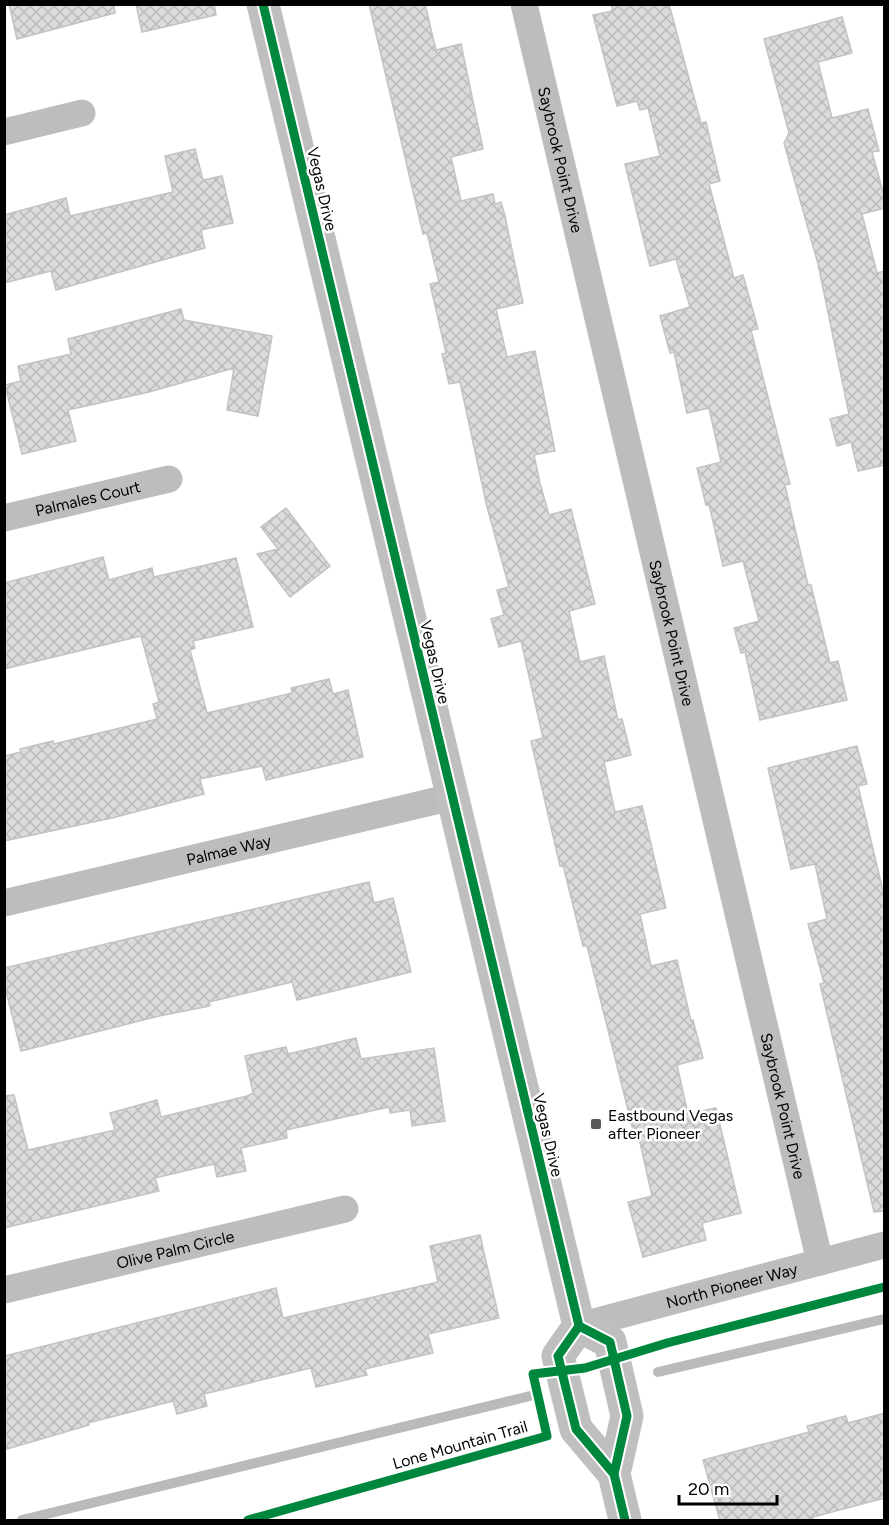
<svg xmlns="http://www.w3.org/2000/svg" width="889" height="1525" viewBox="0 0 889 1525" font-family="Figtree,sans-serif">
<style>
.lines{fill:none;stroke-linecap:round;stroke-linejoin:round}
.stream{stroke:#bababa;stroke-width:10}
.building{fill:url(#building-cross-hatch);stroke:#c3c3c3;stroke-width:1.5}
.street{stroke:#bdbdbd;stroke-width:27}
.secondary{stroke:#bfbfbf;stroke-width:33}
.cycleway-casing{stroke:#fff;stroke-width:13}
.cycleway{stroke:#00873e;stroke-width:9}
.poi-dot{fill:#595959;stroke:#fff;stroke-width:2}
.labels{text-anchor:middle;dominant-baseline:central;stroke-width:5;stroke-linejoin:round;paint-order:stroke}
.street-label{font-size:16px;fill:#000;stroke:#fff}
.poi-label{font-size:16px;fill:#000;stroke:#fff;text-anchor:start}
</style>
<defs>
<pattern id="building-cross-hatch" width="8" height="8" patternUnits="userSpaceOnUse" patternTransform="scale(1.5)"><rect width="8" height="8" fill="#dbdbdb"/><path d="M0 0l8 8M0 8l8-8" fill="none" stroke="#bababa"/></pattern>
</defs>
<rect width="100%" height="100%" fill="#fff"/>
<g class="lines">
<!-- stream -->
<path class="stream" d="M 658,1372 L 884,1319
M 22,1520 L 530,1396"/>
</g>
<!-- building -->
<path class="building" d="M 9,4 L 114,4 L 115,13 L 17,39 Z
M 136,4 L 214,4 L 216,15 L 142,32 Z
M 369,4 L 425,4 L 436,50 L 461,44 L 483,149 L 451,157 L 461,201 L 493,194 L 495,204 L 501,202 L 505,216 L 523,303 L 496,309 L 507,357 L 535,351 L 555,451 L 534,455 L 540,483 L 549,515 L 571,509 L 595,604 L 569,611 L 580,662 L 604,656 L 618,720 L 622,719 L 631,755 L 604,762 L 615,812 L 642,806 L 666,908 L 640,914 L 651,966 L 677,960 L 691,1021 L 693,1020 L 703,1058 L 677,1065 L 688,1114 L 716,1108 L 741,1213 L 702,1223 L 706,1240 L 643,1257 L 628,1202 L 652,1196 L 637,1129 L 633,1130 L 587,946 L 583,946 L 563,865 L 560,866 L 531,741 L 543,738 L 521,641 L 499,647 L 491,619 L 504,615 L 497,590 L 509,587 L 487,507 L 460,382 L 449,384 L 442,354 L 446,353 L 430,284 L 439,282 L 427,233 L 423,234 Z
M 612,4 L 669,4 L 701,123 L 706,122 L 720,181 L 709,184 L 734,278 L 743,275 L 758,329 L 751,330 L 790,484 L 785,485 L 808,585 L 811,585 L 830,663 L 838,661 L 847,700 L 760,720 L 745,652 L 741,653 L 734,628 L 759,621 L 743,561 L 723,566 L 709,504 L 706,505 L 697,468 L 721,462 L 709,408 L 687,413 L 674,352 L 670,353 L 660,316 L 690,307 L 676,259 L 650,266 L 625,164 L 660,156 L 648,108 L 640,110 L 637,101 L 617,106 L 593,15 L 612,11 Z
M 842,17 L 852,53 L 818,62 L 832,118 L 868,109 L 879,151 L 872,152 L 885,199 L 885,208 L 862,214 L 877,273 L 885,271 L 885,465 L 858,471 L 851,442 L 837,446 L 830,419 L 849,414 L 818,264 L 784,143 L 789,133 L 764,39 Z
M 195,149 L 203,180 L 222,176 L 233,223 L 201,230 L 205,248 L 56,290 L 51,271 L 4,283 L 4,215 L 66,198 L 70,216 L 173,192 L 165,156 Z
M 181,309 L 184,320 L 272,336 L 258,416 L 227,410 L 234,368 L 149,392 L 68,410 L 76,441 L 22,454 L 5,385 L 21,381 L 18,366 L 71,354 L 68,339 Z
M 286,508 L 330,566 L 290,597 L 257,554 L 278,549 L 261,527 Z
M 103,557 L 109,580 L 152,568 L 154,577 L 236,558 L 253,627 L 193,641 L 195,648 L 190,650 L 207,713 L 292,693 L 291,688 L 329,679 L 333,694 L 348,690 L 363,757 L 266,780 L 262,766 L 200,779 L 204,794 L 112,818 L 4,841 L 4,756 L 21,752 L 20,749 L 53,741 L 54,744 L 157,719 L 153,704 L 159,702 L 141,636 L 4,669 L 4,583 Z
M 857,746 L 867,784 L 858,786 L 885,899 L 885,1211 L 874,1212 L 820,984 L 824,983 L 808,924 L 827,919 L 815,864 L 791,869 L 768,768 Z
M 369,882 L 374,903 L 393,898 L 411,972 L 297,1000 L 292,982 L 209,1002 L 210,1006 L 159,1016 L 21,1051 L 4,983 L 4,968 Z
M 356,1038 L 361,1059 L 434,1048 L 445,1121 L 412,1126 L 410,1110 L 390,1113 L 389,1107 L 286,1130 L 287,1138 L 241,1148 L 246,1171 L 217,1177 L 214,1164 L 155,1178 L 159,1191 L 4,1228 L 4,1096 L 14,1095 L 28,1150 L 115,1130 L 110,1113 L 157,1100 L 161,1117 L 247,1096 L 253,1093 L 245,1056 L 286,1047 L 288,1054 Z
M 480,1235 L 499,1318 L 428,1334 L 433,1353 L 365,1369 L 367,1375 L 316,1387 L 311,1368 L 204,1394 L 207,1406 L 177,1414 L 173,1401 L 88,1423 L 89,1425 L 4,1450 L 4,1356 L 276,1288 L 283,1318 L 438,1282 L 430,1246 Z
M 885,1413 L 885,1498 L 813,1517 L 814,1521 L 720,1521 L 703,1460 L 809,1432 L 807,1426 L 846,1416 L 848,1423 Z"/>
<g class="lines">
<!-- street -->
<g class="street">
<path id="s1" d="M 524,4 L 820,1262"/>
<path d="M 4,132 L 82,113"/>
<path id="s2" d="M 4,518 L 169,479"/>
<path id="s3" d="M 4,903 L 452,797"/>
<path id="s4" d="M 4,1290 L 345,1209"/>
<path id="s5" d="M 579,1326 L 884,1245"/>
</g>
<!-- secondary -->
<path class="secondary" d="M 263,4 L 579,1326 L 558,1356 L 576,1429 L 614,1474 L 625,1520
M 579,1326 L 610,1342 L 627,1416 L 614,1474"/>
<!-- cycleway casing -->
<g class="cycleway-casing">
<path id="cycleway" d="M 263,4 L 579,1326 L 558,1356 L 576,1429 L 614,1474 L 625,1520
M 579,1326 L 610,1342 L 627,1416 L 614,1474
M 248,1520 L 547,1436 L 533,1374 L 585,1368 L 667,1343 L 884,1287"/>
</g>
<!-- cycleway -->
<use href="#cycleway" class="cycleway"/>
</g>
<!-- markers -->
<rect class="poi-dot" x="590" y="1118" width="12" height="12" rx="3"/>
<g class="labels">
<!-- street labels -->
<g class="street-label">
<text stroke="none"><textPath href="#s1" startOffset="160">Saybrook Point Drive</textPath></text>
<text transform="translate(322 189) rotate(77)">Vegas Drive</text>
<text stroke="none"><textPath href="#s2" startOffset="86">Palmales Court</textPath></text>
<text stroke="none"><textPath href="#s1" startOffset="646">Saybrook Point Drive</textPath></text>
<text transform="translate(435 662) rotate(77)">Vegas Drive</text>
<text stroke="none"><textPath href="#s3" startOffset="231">Palmae Way</textPath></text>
<text stroke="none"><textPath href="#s1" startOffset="1132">Saybrook Point Drive</textPath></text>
<text transform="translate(548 1135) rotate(77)">Vegas Drive</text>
<text stroke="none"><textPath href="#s4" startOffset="176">Olive Palm Circle</textPath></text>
<text stroke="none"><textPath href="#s5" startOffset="158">North Pioneer Way</textPath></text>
<text transform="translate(460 1445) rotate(-16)">Lone Mountain Trail</text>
</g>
<!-- poi labels -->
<g class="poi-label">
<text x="608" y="1115">Eastbound Vegas<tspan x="608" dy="18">after Pioneer</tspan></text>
</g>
</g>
<!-- border -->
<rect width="889" height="1525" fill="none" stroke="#000000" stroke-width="12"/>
<!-- scale -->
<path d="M679 1495v9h98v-9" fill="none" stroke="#000000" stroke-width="3"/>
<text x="688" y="1495" font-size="18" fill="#000000" stroke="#ffffff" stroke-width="4.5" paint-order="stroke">20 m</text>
</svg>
